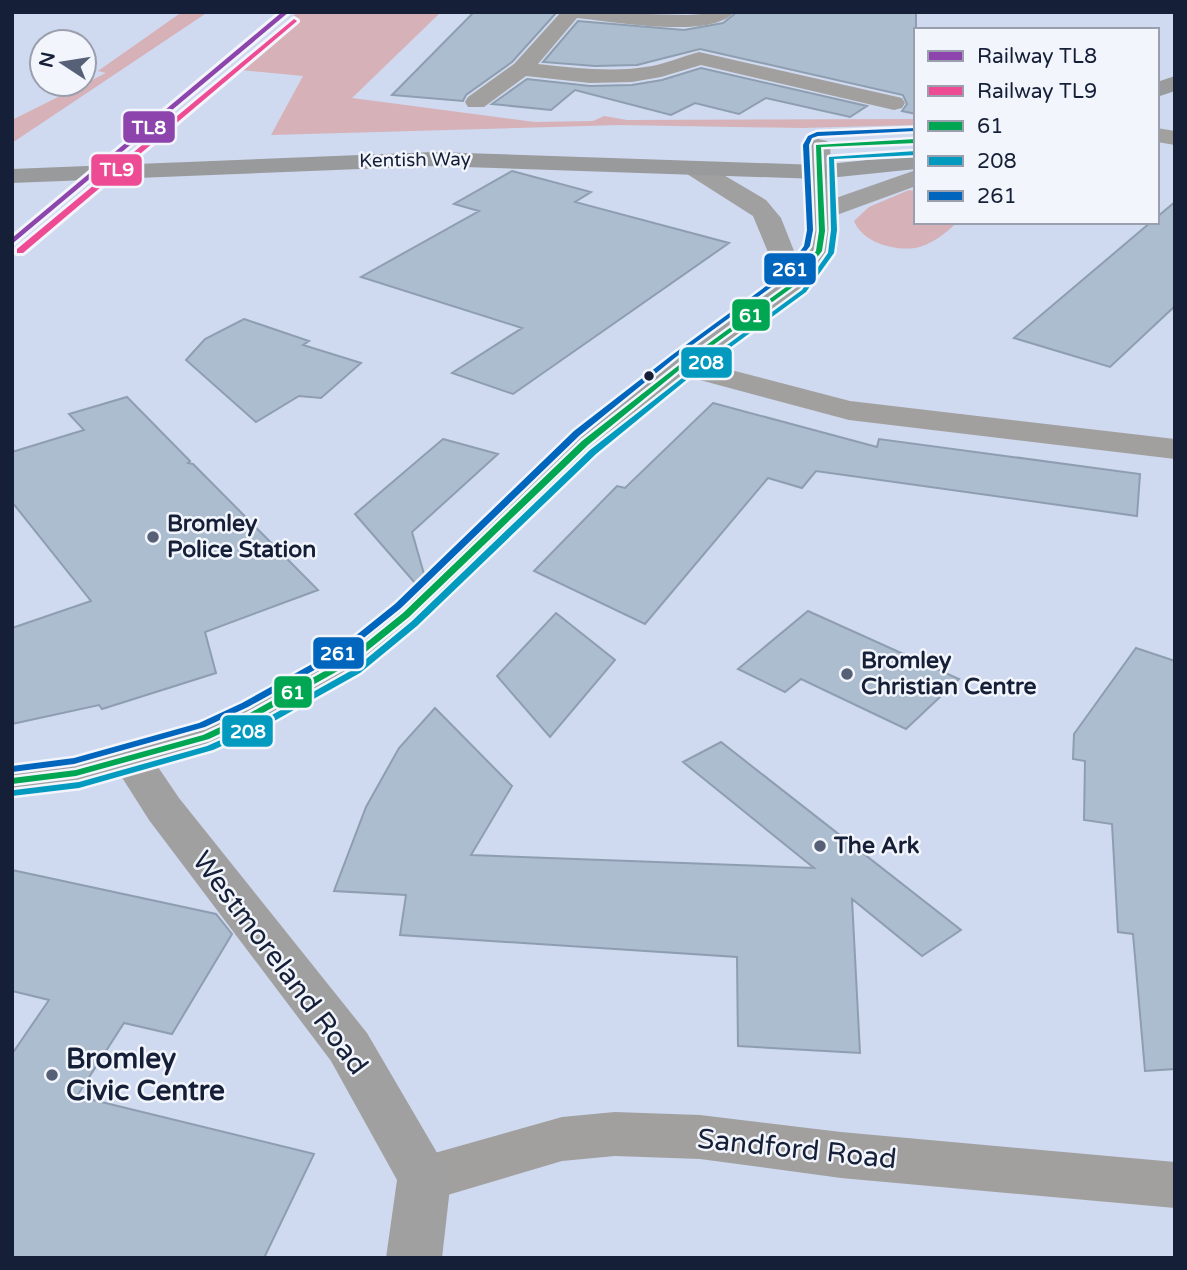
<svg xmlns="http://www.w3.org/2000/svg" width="1187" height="1270" viewBox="0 0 1187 1270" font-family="'Varela Round',sans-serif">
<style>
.forest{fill:#d6b1b8}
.building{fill:#adbdd0;stroke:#8e9eb0;stroke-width:2}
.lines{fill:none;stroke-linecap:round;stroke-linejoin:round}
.minor{fill:#a1a09f;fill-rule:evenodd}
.secondary{fill:#a0a0a1;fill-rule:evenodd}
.primary{fill:#999a9b;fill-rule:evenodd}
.bus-1-casing{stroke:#f2f5fc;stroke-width:5}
.bus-2-casing{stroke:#f2f5fc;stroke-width:5}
.bus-3-casing{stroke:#f2f5fc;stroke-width:5}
.bus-1{fill:#00a651;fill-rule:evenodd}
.bus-2{fill:#029bbf;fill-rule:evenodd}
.bus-3{fill:#0065bd;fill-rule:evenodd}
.rail-1-casing{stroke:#f2f5fc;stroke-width:6}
.rail-2-casing{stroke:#f2f5fc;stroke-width:6}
.rail-1{fill:#8e44ad;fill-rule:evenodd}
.rail-2{fill:#ee4b95;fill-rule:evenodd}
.bus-dot{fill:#151f37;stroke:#f2f5fc;stroke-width:2.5}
.poi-dot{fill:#566077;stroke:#f2f5fc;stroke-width:2.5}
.labels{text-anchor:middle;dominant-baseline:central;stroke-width:5;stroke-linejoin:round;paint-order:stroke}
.far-street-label{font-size:19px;fill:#151f37;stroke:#f2f5fc}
.poi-label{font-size:23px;font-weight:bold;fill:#151f37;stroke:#f2f5fc;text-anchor:start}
.near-street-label{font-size:28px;fill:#151f37;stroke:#f2f5fc}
.near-poi-label{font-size:28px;font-weight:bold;fill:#151f37;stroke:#f2f5fc;text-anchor:start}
.line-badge{stroke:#f2f5fc;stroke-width:2.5}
.badge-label{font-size:19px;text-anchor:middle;font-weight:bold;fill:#fff}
</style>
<rect width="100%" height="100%" fill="#cfd9ef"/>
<!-- forest -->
<path class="forest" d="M 182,12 L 208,12 L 12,143 L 12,120 L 106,73 L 98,71 Z
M 298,12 L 441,12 L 352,98 L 535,122 L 593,121 L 604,116 L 627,120 L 916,119 L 916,125 L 801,128 L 620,125 L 271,135 L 303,76 L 231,69 Z
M 909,190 L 916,191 L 916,222 L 957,222 C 947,233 929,246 915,248 C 893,251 862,242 854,221 L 869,207 Z"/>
<!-- building -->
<path class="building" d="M 474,12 L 557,12 L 512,62 L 466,95 L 463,101 L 392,95 Z
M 737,12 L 916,12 L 916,114 L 902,111 L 907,104 L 903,95 L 700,49 L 637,65 L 595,66 L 543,62 L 578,21 L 684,30 L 723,23 Z
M 701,68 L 867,106 L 850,117 L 766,98 L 739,114 L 695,103 L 671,115 L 575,90 L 551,110 L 492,104 L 527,79 L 590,86 L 632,85 L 662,80 Z
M 512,171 L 591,192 L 575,202 L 729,243 L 513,394 L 452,373 L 522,328 L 361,277 L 479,211 L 454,204 Z
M 1175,202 L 1175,306 L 1110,367 L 1014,338 L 1151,222 L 1157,222 L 1157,217 Z
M 244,319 L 309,341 L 303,345 L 361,363 L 321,398 L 299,396 L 256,422 L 186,360 L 205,339 Z
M 127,397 L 190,461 L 188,463 L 193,464 L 318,590 L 205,632 L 216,673 L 102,709 L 99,705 L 12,724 L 12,628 L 91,601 L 12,502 L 12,452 L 84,430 L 69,414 Z
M 713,403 L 877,447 L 879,439 L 1140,474 L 1137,516 L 816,471 L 802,488 L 768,478 L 645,624 L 534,571 L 617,486 L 625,488 Z
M 443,439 L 498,454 L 412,532 L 424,574 L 415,583 L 355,514 Z
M 808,611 L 959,679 L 906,729 L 801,679 L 785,692 L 738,669 Z
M 556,613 L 615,660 L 550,737 L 497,676 Z
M 1136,648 L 1175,661 L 1175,1069 L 1145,1071 L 1133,934 L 1118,932 L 1112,824 L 1084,820 L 1085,761 L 1073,759 L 1074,734 Z
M 435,708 L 512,786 L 471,855 L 814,868 L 683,762 L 721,742 L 961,930 L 922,956 L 852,899 L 860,1053 L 738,1046 L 737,957 L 400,935 L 406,895 L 334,891 L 366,807 L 399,748 Z
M 12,870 L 216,914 L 232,934 L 172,1034 L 124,1023 L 77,1096 L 314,1154 L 264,1258 L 12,1258 L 12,1054 L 49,1000 L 12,991 Z"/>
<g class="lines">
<!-- minor -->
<path class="minor" d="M 561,12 L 687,15 L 734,12 C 712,40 611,21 577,18 L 538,64 C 576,68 614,73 652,66 C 668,63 683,56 699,52 L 902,98 L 905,103 L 902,108 L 894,110 L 701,65 L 661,77 L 632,82 L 590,83 L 526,76 L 484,107 L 468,107 L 465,102 L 468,97 L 514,64 Z
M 1157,128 L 1175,131 L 1175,145 L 1157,142 Z
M 681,357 L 850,401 L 1175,439 L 1175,459 L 849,420 L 670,372 L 666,366 L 670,360 Z
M 130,743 L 145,747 L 151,757 L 145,767 L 76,787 L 12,795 L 12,767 L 75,759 Z
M 615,1112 L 700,1115 L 841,1132 L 1175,1162 L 1175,1208 L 841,1178 L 700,1159 L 615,1156 L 562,1161 L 424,1202 L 405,1195 L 397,1179 L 405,1163 L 424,1156 L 562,1117 Z"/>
<!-- secondary -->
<path class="secondary" d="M 818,139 L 827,141 L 830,146 L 833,199 L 916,170 L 916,186 L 834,216 L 833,251 L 805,289 L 692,372 L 597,450 L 419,623 L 363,670 L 238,739 L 156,764 L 179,798 L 367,1033 L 443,1163 L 451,1179 L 442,1258 L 386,1258 L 397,1180 L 331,1061 L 149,820 L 109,757 L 115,747 L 208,721 L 335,652 L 393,607 L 573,436 L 670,360 L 780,281 L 753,216 L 687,174 L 684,169 L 687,164 L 696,162 L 705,164 L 766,200 L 781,218 L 798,261 C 817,235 807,178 806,146 L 809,141 Z"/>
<!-- primary -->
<path class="primary" d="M 1175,76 L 1175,91 L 1157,97 L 1157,82 Z
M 435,152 L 819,165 L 916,155 L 916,169 L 819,179 L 435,166 L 12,183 L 12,169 Z"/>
<!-- bus-1 casing -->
<g class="bus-1-casing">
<path id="bus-1" d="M 916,139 L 916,143 L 821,147 L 825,231 L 822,251 L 797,284 L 683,367 L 588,445 L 409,617 L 352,663 L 254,718 L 209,739 L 76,776 L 12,784 L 12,778 L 76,770 L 203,735 L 248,714 L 346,659 L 403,613 L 582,441 L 679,365 L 793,282 L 816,251 L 819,231 L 816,145 Z"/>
</g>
<!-- bus-2 casing -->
<g class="bus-2-casing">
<path id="bus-2" d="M 916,151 L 916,155 L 834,159 L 837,230 L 834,253 L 806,292 L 690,377 L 596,454 L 417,626 L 360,673 L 260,729 L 213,750 L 79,788 L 12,796 L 12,790 L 14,790 L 79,782 L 207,746 L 254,725 L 354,669 L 411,622 L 590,450 L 686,375 L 802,290 L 828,253 L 831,230 L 829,157 Z"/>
</g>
<!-- bus-3 casing -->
<g class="bus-3-casing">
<path id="bus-3" d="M 916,128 L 915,131 L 818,136 L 812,138 L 809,145 L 813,230 L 810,246 L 788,275 L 676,357 L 580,435 L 401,608 L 345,653 L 248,707 L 205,727 L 74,764 L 12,772 L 12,766 L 74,758 L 199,723 L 242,703 L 339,649 L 395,604 L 574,431 L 672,355 L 784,273 L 804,246 L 807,230 L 803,145 L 808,136 L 817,132 Z"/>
</g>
<!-- bus-1 -->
<use href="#bus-1" class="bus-1"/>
<!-- bus-2 -->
<use href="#bus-2" class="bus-2"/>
<!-- bus-3 -->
<use href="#bus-3" class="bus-3"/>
<!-- rail-1 casing -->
<g class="rail-1-casing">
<path id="rail-1" d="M 282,12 L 289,12 L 12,244 L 12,238 Z"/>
</g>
<!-- rail-2 casing -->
<g class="rail-2-casing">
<path id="rail-2" d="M 294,19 L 297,21 L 296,22 L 23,253 L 17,253 L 17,249 Z"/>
</g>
<!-- rail-1 -->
<use href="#rail-1" class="rail-1"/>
<!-- rail-2 -->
<use href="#rail-2" class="rail-2"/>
</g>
<!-- markers -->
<circle class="bus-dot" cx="649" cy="376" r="6"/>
<g class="poi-dot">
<circle cx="153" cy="537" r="7"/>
<circle cx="847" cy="674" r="7"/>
<circle cx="820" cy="846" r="7"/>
<circle cx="52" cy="1075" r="7"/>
</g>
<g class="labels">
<!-- far-street labels -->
<g class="far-street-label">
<text transform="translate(415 160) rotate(-1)">Kentish Way</text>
</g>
<!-- poi labels -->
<g class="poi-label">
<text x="167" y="524">Bromley<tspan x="167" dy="26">Police Station</tspan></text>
<text x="861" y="661">Bromley<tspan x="861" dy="26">Christian Centre</tspan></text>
<text x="834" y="846">The Ark</text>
</g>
<!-- near-street labels -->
<g class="near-street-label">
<text transform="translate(280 963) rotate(53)">Westmoreland Road</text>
<text transform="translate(797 1149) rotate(6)">Sandford Road</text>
</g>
<!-- near-poi labels -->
<g class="near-poi-label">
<text x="66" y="1059">Bromley<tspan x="66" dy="32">Civic Centre</tspan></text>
</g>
</g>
<g class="line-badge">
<rect x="122" y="110" width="54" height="34" rx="7" fill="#8e44ad"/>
<rect x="90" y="153" width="53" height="34" rx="7" fill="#ee4b95"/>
<rect x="763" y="252" width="54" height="34" rx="7" fill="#0065bd"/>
<rect x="731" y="298" width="40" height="34" rx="7" fill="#00a651"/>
<rect x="680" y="346" width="53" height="33" rx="7" fill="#029bbf"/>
<rect x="312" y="636" width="53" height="34" rx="7" fill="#0065bd"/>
<rect x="273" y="675" width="40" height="34" rx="7" fill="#00a651"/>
<rect x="221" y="714" width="53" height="34" rx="7" fill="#029bbf"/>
</g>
<g class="badge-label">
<text x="149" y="134">TL8</text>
<text x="117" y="176">TL9</text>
<text x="790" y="276">261</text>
<text x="751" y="322">61</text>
<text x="706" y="369">208</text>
<text x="338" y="660">261</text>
<text x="293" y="699">61</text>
<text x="248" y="738">208</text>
</g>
<!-- border -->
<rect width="1187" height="1270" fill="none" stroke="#151f37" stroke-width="28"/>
<!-- legend -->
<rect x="914" y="28" width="245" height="196" fill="#f2f5fc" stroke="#9a9fad" stroke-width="2"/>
<rect x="928" y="51" width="35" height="10" fill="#8e44ad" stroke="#9a9fad" stroke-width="2"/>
<text x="977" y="63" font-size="21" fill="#151f37">Railway TL8</text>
<rect x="928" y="86" width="35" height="10" fill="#ee4b95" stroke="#9a9fad" stroke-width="2"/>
<text x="977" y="98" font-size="21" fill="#151f37">Railway TL9</text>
<rect x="928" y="121" width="35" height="10" fill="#00a651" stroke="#9a9fad" stroke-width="2"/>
<text x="977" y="133" font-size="21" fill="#151f37">61</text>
<rect x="928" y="156" width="35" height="10" fill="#029bbf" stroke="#9a9fad" stroke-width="2"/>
<text x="977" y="168" font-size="21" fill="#151f37">208</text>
<rect x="928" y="191" width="35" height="10" fill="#0065bd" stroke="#9a9fad" stroke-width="2"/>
<text x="977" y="203" font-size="21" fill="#151f37">261</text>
<!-- north arrow -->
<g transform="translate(63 63) rotate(282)"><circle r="33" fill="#f2f5fc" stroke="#9a9fad" stroke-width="2"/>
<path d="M0-5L12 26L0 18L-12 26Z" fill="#566077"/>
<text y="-10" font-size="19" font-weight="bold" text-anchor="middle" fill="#151f37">N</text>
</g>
</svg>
